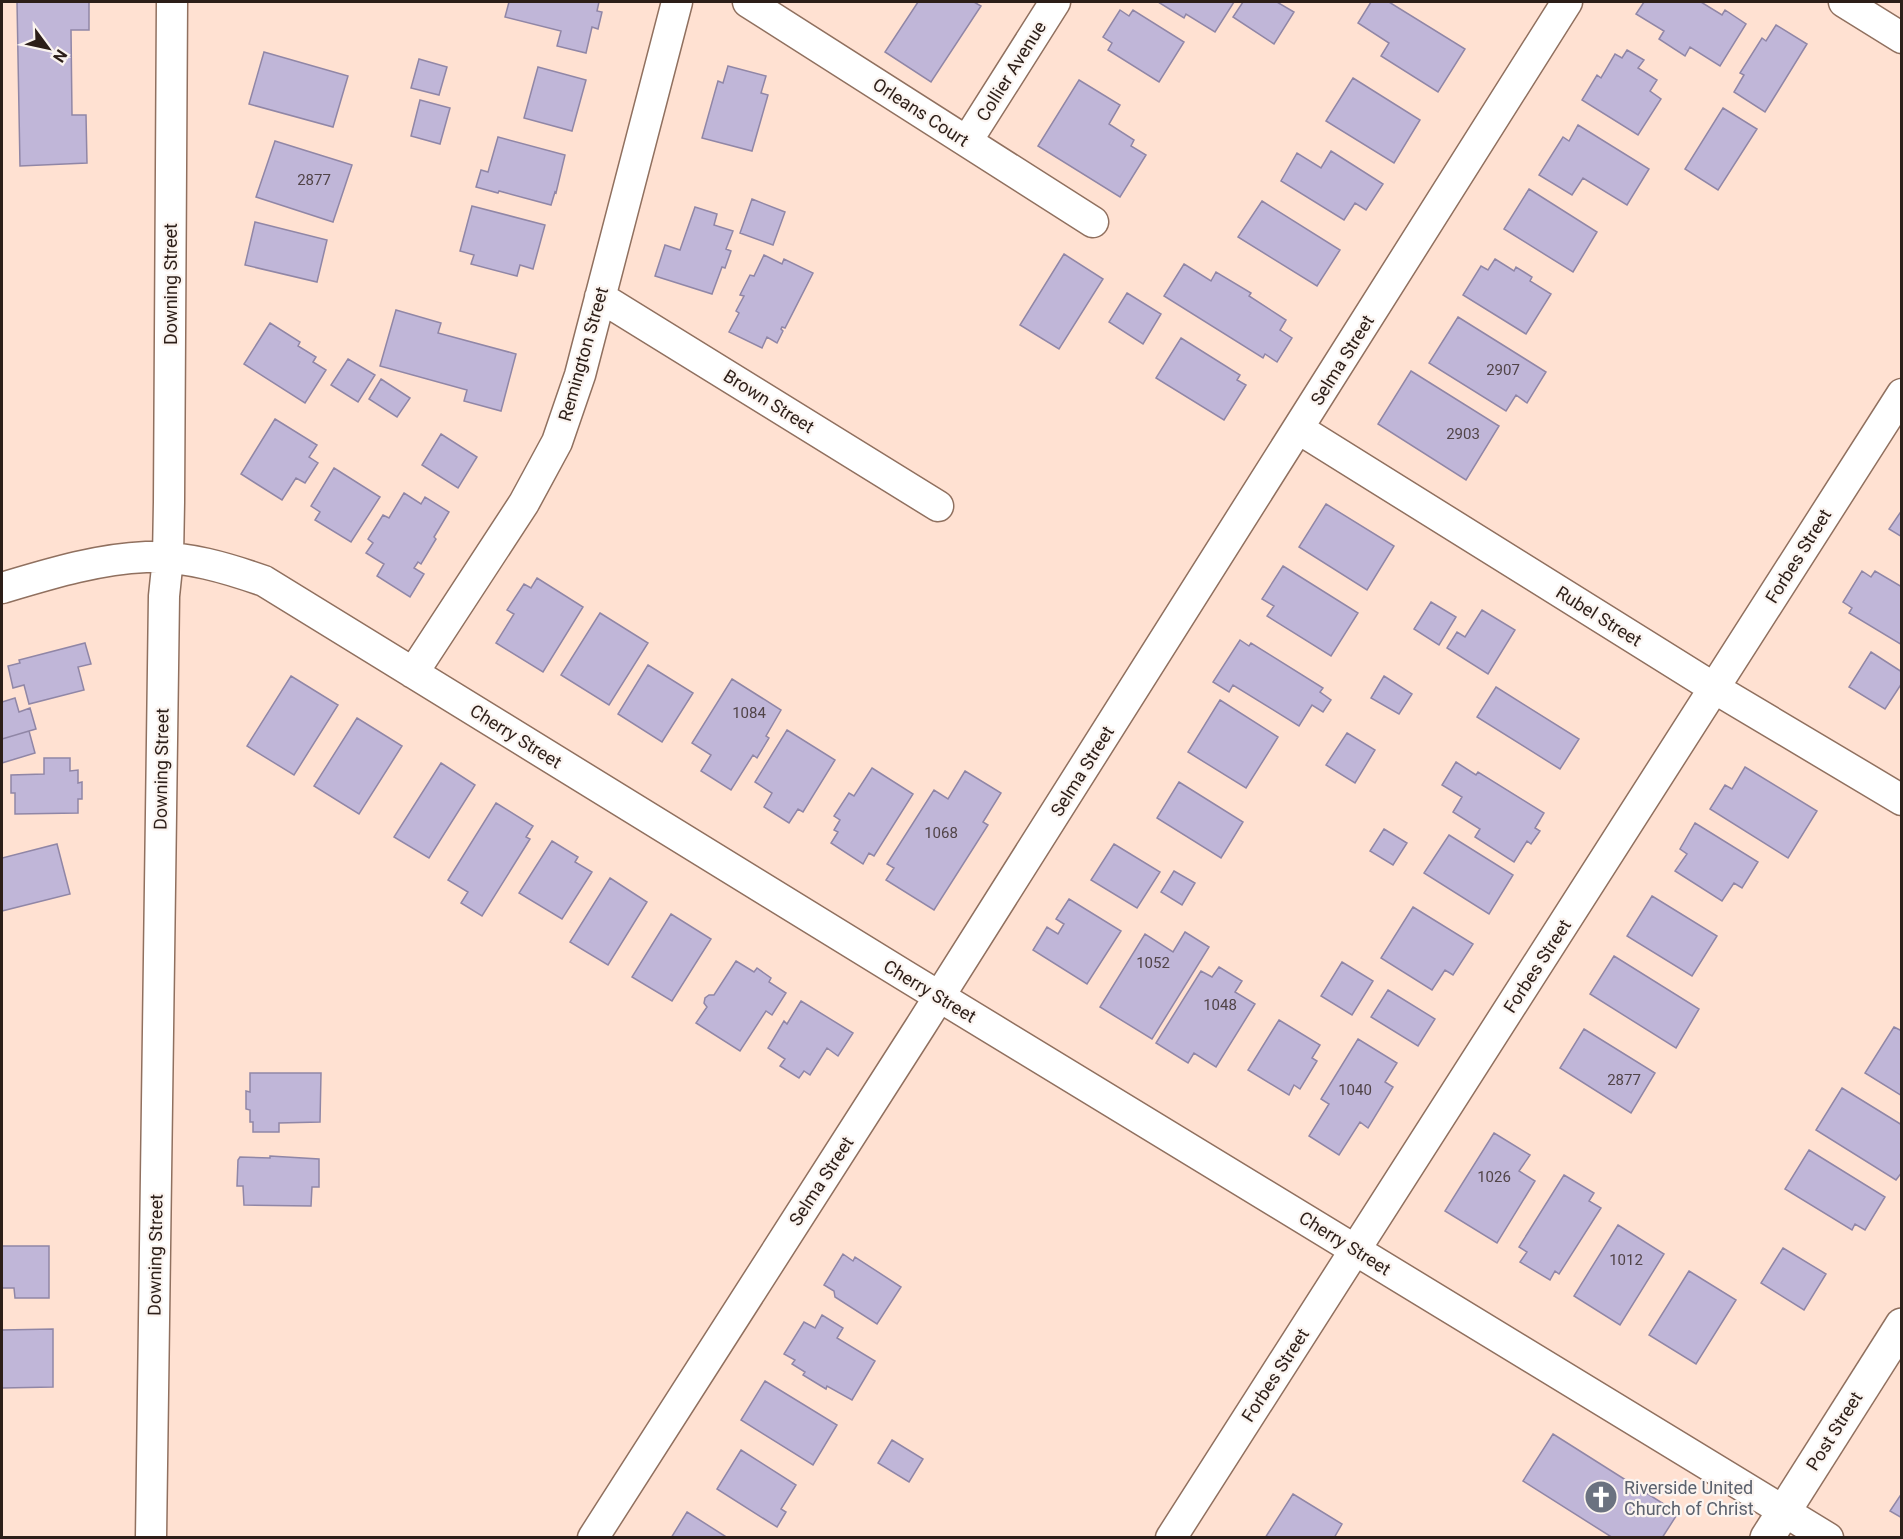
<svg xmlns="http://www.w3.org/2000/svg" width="1903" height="1539" viewBox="0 0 1903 1539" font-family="Roboto,sans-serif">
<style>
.building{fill:#c0b6d8;stroke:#9086a6;stroke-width:1.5}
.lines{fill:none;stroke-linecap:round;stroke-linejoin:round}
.street-casing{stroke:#90705f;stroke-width:33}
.secondary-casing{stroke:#90705f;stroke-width:36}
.street{stroke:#fff;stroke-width:30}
.secondary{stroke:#fff;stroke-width:33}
.labels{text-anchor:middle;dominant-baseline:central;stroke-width:4.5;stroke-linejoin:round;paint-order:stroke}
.number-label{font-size:15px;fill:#514448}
.street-label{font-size:18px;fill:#2c1e18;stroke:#fbf4f0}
.worship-label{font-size:18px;fill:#5b616d;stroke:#fbf4f0;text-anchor:start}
</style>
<rect width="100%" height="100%" fill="#ffe1d2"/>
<!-- building -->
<path class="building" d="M 17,2 L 89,2 L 89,30 L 71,30 L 72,115 L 86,115 L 87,163 L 20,166 Z
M 509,2 L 599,2 L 597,11 L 602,12 L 598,29 L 592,27 L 586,53 L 557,46 L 561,31 L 505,17 Z
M 918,2 L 974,2 L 981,6 L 931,82 L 885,52 Z
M 1158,2 L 1234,2 L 1215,32 L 1186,14 L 1184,18 Z
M 1243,2 L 1277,2 L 1294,12 L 1274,44 L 1233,17 Z
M 1371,2 L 1389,2 L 1465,49 L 1438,92 L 1381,56 L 1389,43 L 1358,23 Z
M 1644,2 L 1701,2 L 1722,15 L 1725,10 L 1746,24 L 1720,66 L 1690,47 L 1685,56 L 1659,39 L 1664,31 L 1636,14 Z
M 1120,10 L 1129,16 L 1133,10 L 1184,42 L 1159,82 L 1108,50 L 1112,43 L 1103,37 Z
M 1776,25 L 1807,44 L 1765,112 L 1734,92 L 1744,75 L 1740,73 L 1762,38 L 1766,41 Z
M 1627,50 L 1644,60 L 1638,68 L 1657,80 L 1650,91 L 1661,99 L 1638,135 L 1582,100 L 1597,75 L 1601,78 L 1615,54 L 1622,58 Z
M 264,52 L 348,76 L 333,127 L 249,104 Z
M 419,59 L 447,67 L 439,95 L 411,88 Z
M 728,66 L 766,76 L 761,93 L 768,95 L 752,151 L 702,138 L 718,81 L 723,83 Z
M 538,67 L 586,80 L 572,131 L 524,118 Z
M 1353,78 L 1420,120 L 1394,163 L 1326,121 Z
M 1079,80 L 1120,105 L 1109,124 L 1134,140 L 1131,146 L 1146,155 L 1120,197 L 1038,146 Z
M 420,100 L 450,108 L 440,144 L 411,136 Z
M 1723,108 L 1757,129 L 1718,190 L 1685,169 Z
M 1578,125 L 1649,169 L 1627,205 L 1583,178 L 1572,195 L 1539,175 L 1563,137 L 1569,141 Z
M 498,137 L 565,155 L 556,193 L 555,192 L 551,205 L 499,191 L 498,193 L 476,187 L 481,170 L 488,172 Z
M 275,141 L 352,165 L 333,222 L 256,197 Z
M 1331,151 L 1383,184 L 1366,210 L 1355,203 L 1344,220 L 1281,181 L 1297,153 L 1321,168 Z
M 1529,189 L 1597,232 L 1573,272 L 1504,229 Z
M 752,199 L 785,212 L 773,245 L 740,233 Z
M 1262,201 L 1340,250 L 1317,286 L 1238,237 Z
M 472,206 L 545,225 L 533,269 L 520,265 L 517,276 L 471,264 L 474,255 L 460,251 Z
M 695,207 L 717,214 L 714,225 L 733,231 L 726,249 L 731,251 L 725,268 L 722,267 L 712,294 L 655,276 L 665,245 L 680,250 Z
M 255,222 L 327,240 L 317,282 L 245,265 Z
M 1064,254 L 1103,279 L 1059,349 L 1020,325 Z
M 764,255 L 782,264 L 784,259 L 813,273 L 785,328 L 782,327 L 781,329 L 783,331 L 777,343 L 767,337 L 762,348 L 729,332 L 739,313 L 736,311 L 744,296 L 740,295 L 750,275 L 754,276 Z
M 1495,259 L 1514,271 L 1516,267 L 1532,277 L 1530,281 L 1551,294 L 1526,334 L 1463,295 L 1481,266 L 1488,270 Z
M 1184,264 L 1211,281 L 1216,272 L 1251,293 L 1249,296 L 1286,320 L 1280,330 L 1292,338 L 1277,362 L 1265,354 L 1263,358 L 1164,296 Z
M 1127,293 L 1161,314 L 1143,344 L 1109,322 Z
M 396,310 L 441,323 L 438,333 L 516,354 L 501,411 L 464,401 L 467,390 L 380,366 Z
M 1458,317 L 1546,372 L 1527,403 L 1516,395 L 1506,411 L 1429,363 Z
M 270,323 L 300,342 L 298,346 L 316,357 L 313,362 L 326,370 L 305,403 L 244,364 Z
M 1181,338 L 1240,375 L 1237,380 L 1246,385 L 1224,420 L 1156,378 Z
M 348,359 L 375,375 L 358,402 L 331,385 Z
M 1411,371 L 1499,426 L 1466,480 L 1378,424 Z
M 381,379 L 410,398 L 397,417 L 369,399 Z
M 275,419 L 317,445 L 309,457 L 318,463 L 305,483 L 296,478 L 282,500 L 241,474 Z
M 441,434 L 477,457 L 458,488 L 422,465 Z
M 334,468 L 380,497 L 351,542 L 315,520 L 320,512 L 311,506 Z
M 404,493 L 421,504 L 425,497 L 449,512 L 434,537 L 436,539 L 421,564 L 418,562 L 414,568 L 424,574 L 410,597 L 377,576 L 384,564 L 366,553 L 373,543 L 368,539 L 383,515 L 389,518 Z
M 1326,504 L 1394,546 L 1367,590 L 1299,547 Z
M 1902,510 L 1902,537 L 1889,529 Z
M 1283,566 L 1358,613 L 1331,656 L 1267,616 L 1274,606 L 1262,599 Z
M 1862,571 L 1871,577 L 1875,571 L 1902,587 L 1902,645 L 1849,613 L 1852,608 L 1843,602 Z
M 537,578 L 583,607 L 543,672 L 496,643 L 514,614 L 507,610 L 524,584 L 531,588 Z
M 1431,602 L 1456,617 L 1439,645 L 1414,629 Z
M 1482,610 L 1515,630 L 1488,674 L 1447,648 L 1457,632 L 1465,637 Z
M 600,613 L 648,643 L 609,705 L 561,675 Z
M 1240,640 L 1249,646 L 1251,643 L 1323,688 L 1320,692 L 1331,700 L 1323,712 L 1312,705 L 1299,726 L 1233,685 L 1229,692 L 1213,682 Z
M 85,643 L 91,664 L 78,667 L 84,690 L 29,704 L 24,685 L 13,688 L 8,666 L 20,663 L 19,660 Z
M 1871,652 L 1902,672 L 1902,683 L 1885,709 L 1849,687 Z
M 648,665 L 693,693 L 662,742 L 618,714 Z
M 291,676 L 338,705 L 294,775 L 247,746 Z
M 1384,676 L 1412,694 L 1399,714 L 1371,698 Z
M 732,679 L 781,710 L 766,736 L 769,738 L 757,758 L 753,755 L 731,790 L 701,771 L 711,755 L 692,743 Z
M 1496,687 L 1579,739 L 1560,769 L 1477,717 Z
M 15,698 L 19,712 L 30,708 L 36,729 L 2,739 L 2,702 Z
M 1220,700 L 1278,737 L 1246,788 L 1188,752 Z
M 357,718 L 402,746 L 359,814 L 314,786 Z
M 787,730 L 835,760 L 803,812 L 798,809 L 789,823 L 764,807 L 772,793 L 755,782 Z
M 29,731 L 35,753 L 2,763 L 2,739 Z
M 1347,733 L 1375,750 L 1355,783 L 1326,765 Z
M 44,758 L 70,758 L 70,771 L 78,770 L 78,783 L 82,782 L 82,799 L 78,799 L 78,813 L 15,814 L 15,793 L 11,793 L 11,775 L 44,774 Z
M 1456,762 L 1476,775 L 1478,772 L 1544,813 L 1535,828 L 1540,831 L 1531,844 L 1527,841 L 1514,862 L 1475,837 L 1480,829 L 1453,812 L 1462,797 L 1442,785 Z
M 441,763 L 475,785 L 429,858 L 394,837 Z
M 1745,767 L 1817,811 L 1788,858 L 1710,809 L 1725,785 L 1732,789 Z
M 872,768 L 913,794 L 874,856 L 869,853 L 863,864 L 831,843 L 838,832 L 834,830 L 840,820 L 834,816 L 849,793 L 854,796 Z
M 965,771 L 1001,793 L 983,822 L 988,825 L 934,910 L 886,880 L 894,868 L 887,864 L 934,790 L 948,799 Z
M 1179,782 L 1243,822 L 1221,858 L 1157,818 Z
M 496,803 L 533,826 L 526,837 L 530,839 L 482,916 L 461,903 L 468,892 L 448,880 Z
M 1695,823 L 1758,862 L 1742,888 L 1734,883 L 1722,901 L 1675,871 L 1687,854 L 1680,849 Z
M 1384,829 L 1407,843 L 1393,865 L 1370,851 Z
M 1449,835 L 1513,875 L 1489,914 L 1424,873 Z
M 552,841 L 578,857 L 575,862 L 592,872 L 562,919 L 519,893 Z
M 57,844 L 70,894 L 2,911 L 2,858 Z
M 1114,844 L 1160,872 L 1137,908 L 1091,880 Z
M 1174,871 L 1195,883 L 1182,905 L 1161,892 Z
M 610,878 L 647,902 L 608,965 L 570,942 Z
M 1652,896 L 1717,936 L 1692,976 L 1627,936 Z
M 1069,899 L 1121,931 L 1087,984 L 1033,950 L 1047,927 L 1058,934 L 1064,924 L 1056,919 Z
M 1413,907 L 1473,944 L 1453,975 L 1445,970 L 1432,990 L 1381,958 Z
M 671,914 L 711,939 L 672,1001 L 632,977 Z
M 1185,932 L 1209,947 L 1152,1039 L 1100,1007 L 1145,934 L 1173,952 Z
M 1614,956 L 1699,1009 L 1676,1048 L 1590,994 Z
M 736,961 L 754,972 L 757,968 L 771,978 L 769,982 L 786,993 L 772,1015 L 766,1011 L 740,1051 L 696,1023 L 707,1007 L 704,1003 L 705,998 L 709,995 L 714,995 Z
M 1342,962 L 1373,981 L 1352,1015 L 1321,996 Z
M 1219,967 L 1242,981 L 1235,992 L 1255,1004 L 1216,1067 L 1194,1053 L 1188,1063 L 1156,1043 L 1201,971 L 1212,977 Z
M 1388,990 L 1435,1019 L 1418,1046 L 1371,1017 Z
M 801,1001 L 853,1033 L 838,1056 L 827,1048 L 810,1075 L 804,1071 L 799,1078 L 780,1066 L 785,1059 L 768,1048 L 784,1021 L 787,1024 Z
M 1279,1020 L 1320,1045 L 1312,1058 L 1317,1061 L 1300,1089 L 1294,1085 L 1289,1095 L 1248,1070 Z
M 1894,1027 L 1902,1031 L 1902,1096 L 1865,1073 Z
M 1584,1029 L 1655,1073 L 1631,1113 L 1560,1068 Z
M 1358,1039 L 1397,1063 L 1385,1082 L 1393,1087 L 1368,1128 L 1360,1122 L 1339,1155 L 1309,1136 L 1329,1104 L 1321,1099 Z
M 250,1073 L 321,1073 L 320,1122 L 279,1123 L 279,1132 L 253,1132 L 253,1122 L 250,1122 L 250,1110 L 246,1109 L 246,1091 L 250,1092 Z
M 1842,1088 L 1902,1125 L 1902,1172 L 1896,1180 L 1816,1130 Z
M 1494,1133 L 1530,1155 L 1519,1171 L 1535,1181 L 1497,1243 L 1445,1211 Z
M 1809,1150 L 1885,1197 L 1865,1230 L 1855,1224 L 1852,1230 L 1785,1189 Z
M 270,1156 L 319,1159 L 319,1187 L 312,1187 L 311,1206 L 244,1205 L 243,1186 L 237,1186 L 238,1160 L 240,1157 L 270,1158 Z
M 1564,1175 L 1594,1193 L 1589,1201 L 1601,1208 L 1559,1274 L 1555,1271 L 1550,1280 L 1520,1262 L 1527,1252 L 1519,1247 Z
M 1618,1225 L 1664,1254 L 1620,1325 L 1574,1296 Z
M 2,1246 L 49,1246 L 49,1298 L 15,1298 L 14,1288 L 2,1288 Z
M 1783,1248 L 1826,1274 L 1804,1310 L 1761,1283 Z
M 843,1254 L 853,1261 L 855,1257 L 901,1287 L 877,1324 L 835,1297 L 834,1291 L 824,1285 Z
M 1689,1271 L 1736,1300 L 1696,1364 L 1649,1335 Z
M 822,1315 L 843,1328 L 837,1338 L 875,1361 L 852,1400 L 827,1386 L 826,1389 L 803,1375 L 805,1372 L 792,1364 L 795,1360 L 784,1354 L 804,1322 L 815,1328 Z
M 53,1329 L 53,1387 L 2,1388 L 2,1330 Z
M 765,1381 L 837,1425 L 813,1465 L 741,1420 Z
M 1553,1434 L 1678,1513 L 1662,1538 L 1613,1538 L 1523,1481 Z
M 892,1440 L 923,1459 L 909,1482 L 878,1463 Z
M 741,1450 L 796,1485 L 781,1509 L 786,1512 L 777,1527 L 717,1489 Z
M 1902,1493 L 1902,1518 L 1890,1511 Z
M 1293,1494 L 1342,1524 L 1334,1538 L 1265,1538 Z
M 687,1512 L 728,1538 L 671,1538 Z"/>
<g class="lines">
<!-- street casing -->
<g class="street-casing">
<path id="street" d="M 748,2 L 1093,222
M 1844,2 L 1902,38
M 967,141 L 1055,2
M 600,297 L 938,506
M 1299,429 L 1714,688 L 1902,800
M 2,588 C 49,574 97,559 146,557 C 187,556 227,568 264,581 L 904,975 L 1828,1538
M 413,673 L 524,503 L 557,442 L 580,375 L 677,2
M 151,1538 L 164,596 L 168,558 L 169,502 L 172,2
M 593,1538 L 920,1027 L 1567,2
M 1171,1538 L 1902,394"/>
</g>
<!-- secondary casing -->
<g class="secondary-casing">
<path id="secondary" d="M 1767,1538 L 1902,1325"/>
</g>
<!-- street -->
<use href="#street" class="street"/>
<!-- secondary -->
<use href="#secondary" class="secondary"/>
</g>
<!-- icons -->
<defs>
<g id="church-disc" transform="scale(1.725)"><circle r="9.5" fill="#6b7280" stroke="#fbf4f0"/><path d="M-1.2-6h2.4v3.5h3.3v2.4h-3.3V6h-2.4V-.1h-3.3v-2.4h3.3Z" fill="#fff"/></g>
</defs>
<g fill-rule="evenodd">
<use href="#church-disc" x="1601" y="1497"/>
</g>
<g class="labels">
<!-- number labels -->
<g class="number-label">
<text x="314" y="180">2877</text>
<text x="1503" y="370">2907</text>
<text x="1463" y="434">2903</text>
<text x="749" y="713">1084</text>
<text x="941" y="833">1068</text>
<text x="1153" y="963">1052</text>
<text x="1220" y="1005">1048</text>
<text x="1624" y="1080">2877</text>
<text x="1355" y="1090">1040</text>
<text x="1494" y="1177">1026</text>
<text x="1626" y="1260">1012</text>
</g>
<!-- street labels -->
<g class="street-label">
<text transform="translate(1011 71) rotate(-58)">Collier Avenue</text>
<text transform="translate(921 112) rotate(33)">Orleans Court</text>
<text transform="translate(170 284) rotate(-90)">Downing Street</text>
<text transform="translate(583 354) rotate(-74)">Remington Street</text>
<text transform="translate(1342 360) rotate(-58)">Selma Street</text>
<text transform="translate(769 401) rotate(32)">Brown Street</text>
<text transform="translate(1798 556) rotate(-58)">Forbes Street</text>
<text transform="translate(1599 616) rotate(32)">Rubel Street</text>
<text transform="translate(516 736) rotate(32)">Cherry Street</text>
<text transform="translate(161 769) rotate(-89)">Downing Street</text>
<text transform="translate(1082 771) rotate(-58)">Selma Street</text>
<text transform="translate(1537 966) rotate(-57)">Forbes Street</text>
<text transform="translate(930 991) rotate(31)">Cherry Street</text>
<text transform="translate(821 1181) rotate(-57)">Selma Street</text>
<text transform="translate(1345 1243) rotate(32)">Cherry Street</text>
<text transform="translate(155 1255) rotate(-89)">Downing Street</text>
<text transform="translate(1275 1375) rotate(-57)">Forbes Street</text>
<text transform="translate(1834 1431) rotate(-58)">Post Street</text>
</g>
<!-- worship labels -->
<g class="worship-label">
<text x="1624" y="1487">Riverside United<tspan x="1624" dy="21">Church of Christ</tspan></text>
</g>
</g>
<!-- border -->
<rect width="1903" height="1539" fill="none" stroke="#2c1e18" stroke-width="6"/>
<!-- north arrow -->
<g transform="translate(48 48) rotate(123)" stroke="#fbf4f0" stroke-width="4.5" paint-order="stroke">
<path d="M0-4.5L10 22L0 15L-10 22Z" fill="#2c1e18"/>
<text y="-9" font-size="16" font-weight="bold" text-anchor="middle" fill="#2c1e18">N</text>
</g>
</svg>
